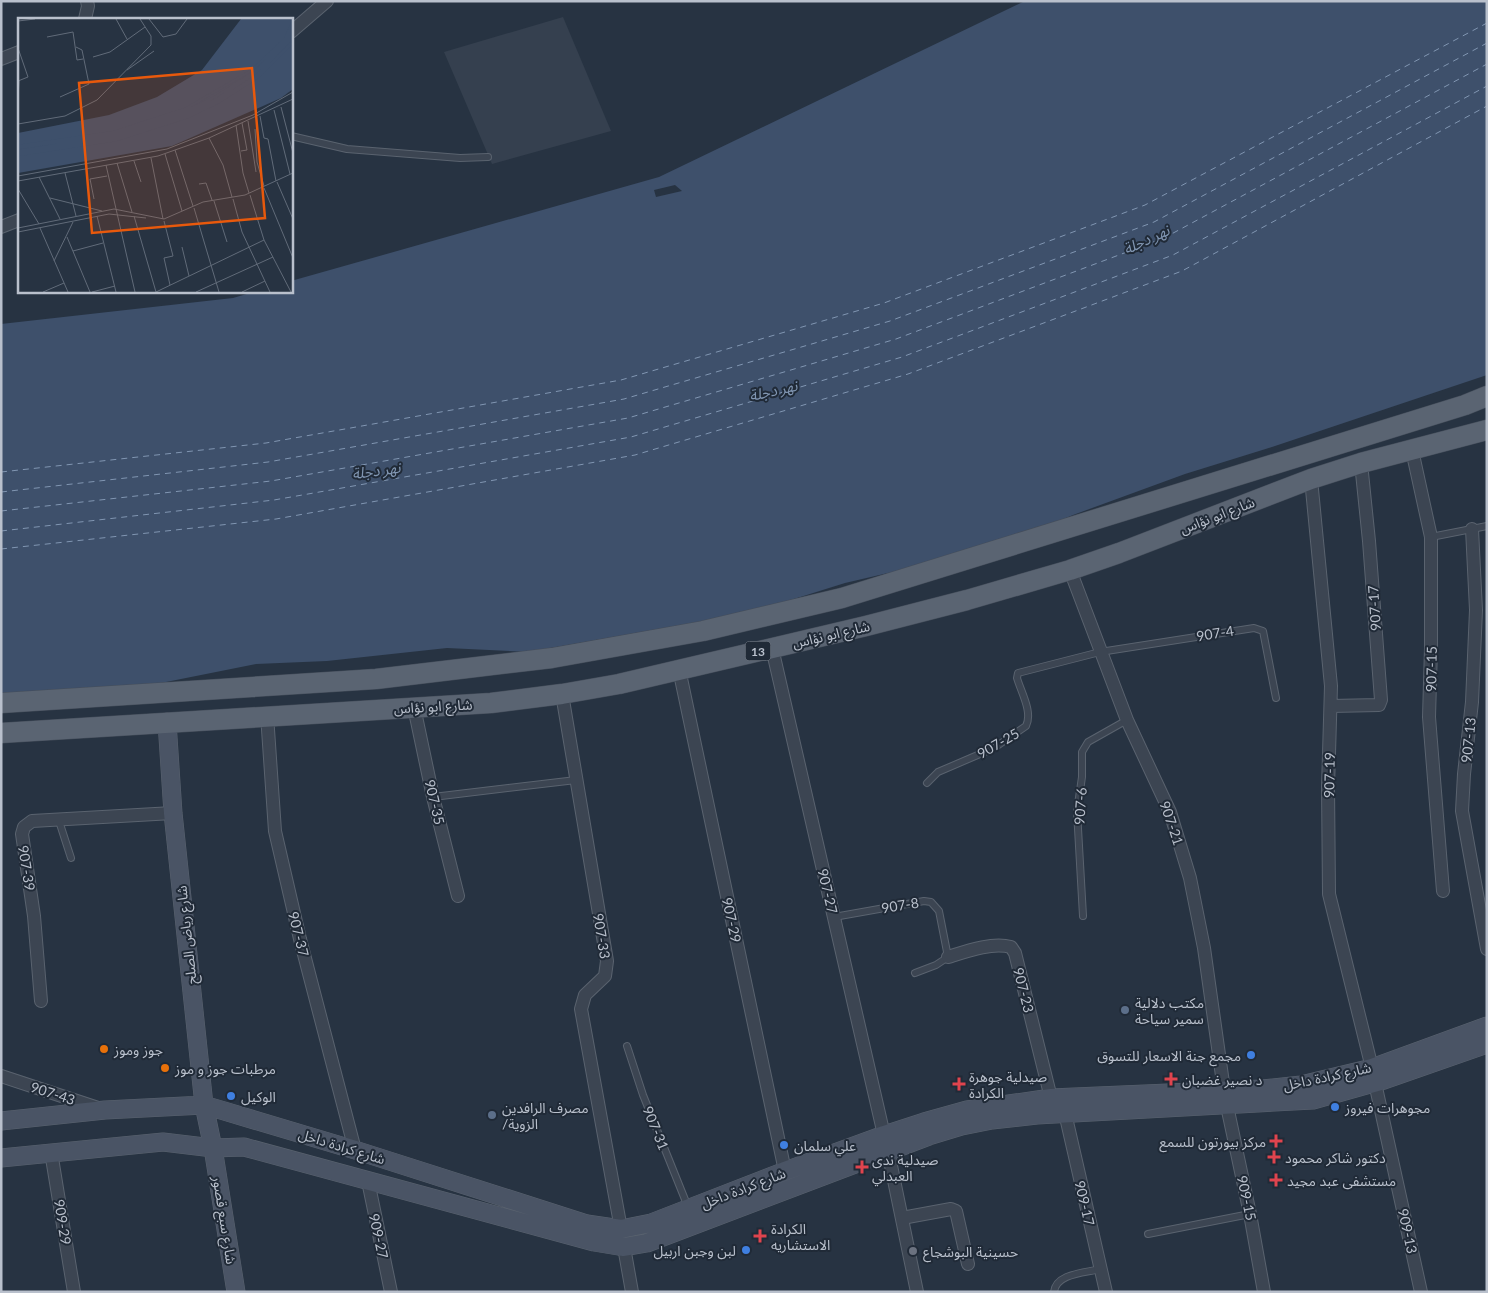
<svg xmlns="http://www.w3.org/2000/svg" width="1488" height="1293" viewBox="0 0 1488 1293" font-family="Lato,'Noto Sans Arabic',sans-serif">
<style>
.airport{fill:#35404f}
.water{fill:#3e506b}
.pier{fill:#273342}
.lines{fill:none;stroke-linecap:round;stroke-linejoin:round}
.ferry{stroke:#8196b2;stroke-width:1;stroke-dasharray:6 5;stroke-linecap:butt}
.lane-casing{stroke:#5a636f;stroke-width:8}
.street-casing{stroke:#5a636f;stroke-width:14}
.secondary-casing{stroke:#5a636f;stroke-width:19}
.primary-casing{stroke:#454e5b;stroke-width:21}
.lane{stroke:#3c4552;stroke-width:6}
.street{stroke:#3c4552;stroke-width:12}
.secondary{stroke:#4a5465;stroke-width:18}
.primary{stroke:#5a6472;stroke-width:20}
.service-dot{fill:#5c6f8a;stroke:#202a37;stroke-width:2}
.food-dot{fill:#e8710a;stroke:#202a37;stroke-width:2}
.shop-dot{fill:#3f7fe0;stroke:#202a37;stroke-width:2}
.health-dot{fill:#e0444e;stroke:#202a37;stroke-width:2}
.worship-dot{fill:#6b7280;stroke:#202a37;stroke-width:2}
.labels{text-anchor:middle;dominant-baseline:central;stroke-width:4;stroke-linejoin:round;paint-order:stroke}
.shield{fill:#202a37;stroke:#8b939f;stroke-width:1}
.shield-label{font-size:12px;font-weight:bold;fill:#b9c0cc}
.street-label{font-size:14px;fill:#b9c0cc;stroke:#202a37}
.poi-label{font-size:14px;fill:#b9c0cc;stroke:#202a37;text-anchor:start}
.water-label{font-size:15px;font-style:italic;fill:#8196b2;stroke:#202a37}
.inset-river{fill:none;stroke:#3e506b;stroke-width:2.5}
.inset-road{fill:none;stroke:#616b79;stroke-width:1}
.view{fill:#e8590c;fill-opacity:0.15;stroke:#e8590c;stroke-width:2.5}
.inset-edge{fill:none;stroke:#b9c0cc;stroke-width:2.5}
</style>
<rect width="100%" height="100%" fill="#273342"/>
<!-- airport -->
<path class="airport" d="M 563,17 L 611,131 L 492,164 L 444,52 Z"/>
<!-- water -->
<path class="water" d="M 1025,1 L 1487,1 L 1487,375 L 1272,447 L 1185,474 L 1073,515 L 1017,539 L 917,569 L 888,573 L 845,583 L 749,613 L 528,652 L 447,648 L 327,661 L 256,664 L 131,689 L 1,695 L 1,324 L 233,298 L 257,291 L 291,291 L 291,281 L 659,177 Z"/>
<!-- pier -->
<path class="pier" d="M 675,185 L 682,191 L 656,197 L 654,190 Z"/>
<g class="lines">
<!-- ferry -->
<path class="ferry" d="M 1,472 L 266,443 L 621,380 L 884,303 L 1145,205 L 1487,23
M 1,492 L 268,462 L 624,399 L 890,321 L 1154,222 L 1487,43
M 1,511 L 271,481 L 628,418 L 896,339 L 1164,238 L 1487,64
M 1,531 L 274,500 L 631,437 L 902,357 L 1173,255 L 1487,86
M 1,549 L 276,519 L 635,455 L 908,374 L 1182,271 L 1487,106"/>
<!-- lane casing -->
<g class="lane-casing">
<path id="lane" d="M 291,136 L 347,149 L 460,158 L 488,157
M 1431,537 L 1487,526
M 927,783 L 938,772 L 994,748 L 1026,726 C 1033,712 1021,692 1017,678 L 1018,673 L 1100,652 L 1254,628 L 1263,631 L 1276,698
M 433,797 L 576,780
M 59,821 L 71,858
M 1083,916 L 1077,811 L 1082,777 L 1082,752 L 1088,742 L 1127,720
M 834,917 L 924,901 L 931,902 L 939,911 L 948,957 L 936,965 L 915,973
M 627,1046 L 643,1095 L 688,1207
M 1148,1234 L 1250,1214
M 1054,1292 C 1056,1273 1086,1273 1100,1269"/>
</g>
<!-- street casing -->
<g class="street-casing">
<path id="street" d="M 85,19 L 88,6 L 87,1
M 291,32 L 327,1
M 1,59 L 19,52
M 1,227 L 19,220
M 1412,450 L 1431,537 L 1431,648 L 1429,717 L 1443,891
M 1311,479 L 1331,686 L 1328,787 L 1329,894 L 1372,1068
M 1472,529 L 1476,610 L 1472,702 L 1464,774 L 1462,811 L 1487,949
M 1070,570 L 1127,720 L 1170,812 L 1190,878 L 1204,948 L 1224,1090
M 772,648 L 884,1135
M 679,669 L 785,1171
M 562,694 L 607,961 L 605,976 L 585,995 L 581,1009 L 621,1229
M 1331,706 L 1379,705 L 1381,700 L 1369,541 L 1361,463
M 414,707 L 433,797 L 458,896
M 267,715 L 275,831 L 300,939 L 355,1150
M 948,957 C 967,951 992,942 1011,947 L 1015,953 L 1051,1098
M 41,1001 L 34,916 L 22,834 L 24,827 L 32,821 L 173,813
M 1,1076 L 101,1109
M 1375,1083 L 1421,1292
M 1227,1106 L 1250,1214 L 1264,1292
M 1065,1113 L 1106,1292
M 888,1151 L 917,1292
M 51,1152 L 74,1292
M 368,1181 L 391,1292
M 902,1218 L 951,1209 L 956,1211 L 968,1264
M 624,1247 L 632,1292"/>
</g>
<!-- secondary casing -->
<g class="secondary-casing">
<path id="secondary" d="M 167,722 L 173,813 L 204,1105 L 213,1148 L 236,1292
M 1,1121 L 105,1110 L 204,1105 L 355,1150 L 587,1224 L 621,1229 L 651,1223 L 785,1171 L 884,1135 L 924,1122 L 967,1110 L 1051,1098 L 1262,1089 L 1301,1085 L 1372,1068 L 1487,1026
M 1,1158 L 163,1142 L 213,1148 L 244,1147 L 594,1242 L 624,1247 L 647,1243 L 929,1136 L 962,1126 L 992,1120 L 1037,1115 L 1313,1100 L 1384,1080 L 1487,1044"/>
</g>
<!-- primary casing -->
<g class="primary-casing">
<path id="primary" d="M 1,703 L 376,679 L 552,658 L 703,631 L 842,598 L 1465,405 L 1487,396
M 1,733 L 491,703 L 562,694 L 619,684 L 866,626 L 967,600 L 1070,570 L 1119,553 L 1311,479 L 1361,463 L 1487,430"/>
</g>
<!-- lane -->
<use href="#lane" class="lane"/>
<!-- street -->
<use href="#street" class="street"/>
<!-- secondary -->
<use href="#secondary" class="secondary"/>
<!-- primary -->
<use href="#primary" class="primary"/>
</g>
<!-- markers -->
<g class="service-dot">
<circle cx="1125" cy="1010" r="5"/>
<circle cx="492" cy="1115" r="5"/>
</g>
<g class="food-dot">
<circle cx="104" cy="1049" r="5"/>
<circle cx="165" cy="1068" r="5"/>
</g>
<g class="shop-dot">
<circle cx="1251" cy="1055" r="5"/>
<circle cx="231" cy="1096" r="5"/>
<circle cx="1335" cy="1107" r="5"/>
<circle cx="784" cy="1145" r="5"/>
<circle cx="746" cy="1250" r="5"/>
</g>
<g class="health-dot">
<path d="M1168.5 1071.5h5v5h5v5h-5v5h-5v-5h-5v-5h5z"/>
<path d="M956.5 1076.5h5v5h5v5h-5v5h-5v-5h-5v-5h5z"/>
<path d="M1273.5 1133.5h5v5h5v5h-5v5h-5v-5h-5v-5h5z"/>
<path d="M1271.5 1149.5h5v5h5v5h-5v5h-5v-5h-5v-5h5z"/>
<path d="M859.5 1159.5h5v5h5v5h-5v5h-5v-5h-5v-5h5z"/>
<path d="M1273.5 1172.5h5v5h5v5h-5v5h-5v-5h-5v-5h5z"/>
<path d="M757.5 1228.5h5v5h5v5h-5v5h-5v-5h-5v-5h5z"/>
</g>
<circle class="worship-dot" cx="913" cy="1251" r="5"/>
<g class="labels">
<!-- shield labels -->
<rect class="shield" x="745.5" y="641.5" width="25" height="19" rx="4"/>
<g class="shield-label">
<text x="758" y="651">13</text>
</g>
<!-- street labels -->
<g class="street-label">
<text transform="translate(1217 515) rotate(-21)">شارع ابو نؤاس</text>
<text transform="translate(1374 608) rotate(-94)">907-17</text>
<text transform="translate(1215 633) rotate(-9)">907-4</text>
<text transform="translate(831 634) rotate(-13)">شارع ابو نؤاس</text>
<text transform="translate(1431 669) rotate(-89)">907-15</text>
<text transform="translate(433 706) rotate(-3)">شارع ابو نؤاس</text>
<text transform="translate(1468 740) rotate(-84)">907-13</text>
<text transform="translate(998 743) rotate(-30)">907-25</text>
<text transform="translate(1329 775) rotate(-89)">907-19</text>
<text transform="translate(435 802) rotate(77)">907-35</text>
<text transform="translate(1080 806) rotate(-86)">907-6</text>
<text transform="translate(1172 823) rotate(71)">907-21</text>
<text transform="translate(27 868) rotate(81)">907-39</text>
<text transform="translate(828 891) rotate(77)">907-27</text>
<text transform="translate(900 905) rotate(-9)">907-8</text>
<text transform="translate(732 920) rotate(78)">907-29</text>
<text transform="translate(299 934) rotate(76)">907-37</text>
<text transform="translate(186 935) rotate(-96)">شارع رياض الصلح</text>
<text transform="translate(602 936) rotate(81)">907-33</text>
<text transform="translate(1024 990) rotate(76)">907-23</text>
<text transform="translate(1327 1076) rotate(-12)">شارع كرادة داخل</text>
<text transform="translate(53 1093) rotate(18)">907-43</text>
<text transform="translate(656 1128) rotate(68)">907-31</text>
<text transform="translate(342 1146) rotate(17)">شارع كرادة داخل</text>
<text transform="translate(743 1188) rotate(-21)">شارع كرادة داخل</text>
<text transform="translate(1247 1198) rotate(78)">909-15</text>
<text transform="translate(1085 1203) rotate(77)">909-17</text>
<text transform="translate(225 1220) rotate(81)">شارع سبع قصور</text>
<text transform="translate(63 1222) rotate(81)">909-29</text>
<text transform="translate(1408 1231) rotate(78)">909-13</text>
<text transform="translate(379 1236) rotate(78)">909-27</text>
</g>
<!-- poi labels -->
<g class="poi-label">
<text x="1135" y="1002">مكتب دلالية<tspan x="1135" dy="16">سمير سياحة</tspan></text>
<text x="114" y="1049">جوز وموز</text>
<text x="1241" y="1055" text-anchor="end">مجمع جنة الاسعار للتسوق</text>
<text x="175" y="1068">مرطبات جوز و موز</text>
<text x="969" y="1076">صيدلية جوهرة<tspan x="969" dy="16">الكرادة</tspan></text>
<text x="1182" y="1079">د نصير غضبان</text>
<text x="241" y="1096">الوكيل</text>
<text x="502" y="1107">مصرف الرافدين<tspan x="502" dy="16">/الزوية</tspan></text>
<text x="1345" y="1107">مجوهرات فيروز</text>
<text x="1266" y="1141" text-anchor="end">مركز بيورتون للسمع</text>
<text x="794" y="1145">علي سلمان</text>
<text x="1285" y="1157">دكتور شاكر محمود</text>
<text x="872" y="1159">صيدلية ندى<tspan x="872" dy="16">العبدلي</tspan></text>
<text x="1287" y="1180">مستشفى عبد مجيد</text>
<text x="771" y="1228">الكرادة<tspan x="771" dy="16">الاستشاريه</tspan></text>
<text x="736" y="1250" text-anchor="end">لبن وجبن اربيل</text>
<text x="923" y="1251">حسينية البوشجاع</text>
</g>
<!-- water labels -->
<g class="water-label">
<text transform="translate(1146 239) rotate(-25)">نهر دجلة</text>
<text transform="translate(773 390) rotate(-13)">نهر دجلة</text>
<text transform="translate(376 470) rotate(-8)">نهر دجلة</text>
</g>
</g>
<!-- overview -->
<g transform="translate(18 18)">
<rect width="275" height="275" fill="#273342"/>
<path d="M 223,1 L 275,1 L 275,71 L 263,80 L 154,128 L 0,155 L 0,115 L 91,97 L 139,79 L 184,52 Z" fill="#3e506b"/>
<path class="inset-river" d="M 0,128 L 96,114 L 167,91 L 234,52 L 267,21 L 275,3M 0,130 L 97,116 L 168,93 L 197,79 L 236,54 L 269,22 L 275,8M 0,133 L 97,118 L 169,95 L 199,81 L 237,55 L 271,23 L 275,13M 0,135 L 98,120 L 169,97 L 200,83 L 239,57 L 275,19M 0,137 L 98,122 L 170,99 L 201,84 L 240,59 L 275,24"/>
<path class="inset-road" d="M 98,1 L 109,21M 131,1 L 145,19 L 158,16 L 169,1M 0,3 L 17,1M 29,19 L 55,14 L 59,42 L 65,41M 0,30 L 10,59 L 0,63M 75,39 L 92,34 L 127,9M 109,52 L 136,33M 42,79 L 71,66 L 64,32 L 58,29M 0,80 L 1,63M 263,89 L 275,135M 256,92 L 272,156M 242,98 L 246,120 L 250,121 L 258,163M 230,103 L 238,154M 0,106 L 47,98 L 79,82 L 133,27 L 133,18 L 122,1M 218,107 L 225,155 L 231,175M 237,111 L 239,144 L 246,168M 191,120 L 205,147 L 214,179M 157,132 L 175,188M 223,133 L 229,132 L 224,105M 147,136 L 164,193M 133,140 L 145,201M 116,143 L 123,164M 99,145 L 114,194M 88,147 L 117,274M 47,155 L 58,198M 0,158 L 149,131 L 235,97 L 275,74M 21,159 L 42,201M 0,163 L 140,138 L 191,120 L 275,81M 259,164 L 275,201M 181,166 L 188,165 L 194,182M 246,170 L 275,240M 0,171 L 21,206M 232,177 L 246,222 L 273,274M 32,180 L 84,193M 76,181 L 72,161 L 89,158M 215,181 L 224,214 L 252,274M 196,183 L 209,224M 176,190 L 201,274M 79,198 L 98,274M 116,198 L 138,274M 146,203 L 155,238 L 146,240 L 152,267M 0,210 L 96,191 L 146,201 L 185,184 L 227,177 L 275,155M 22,210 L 50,274M 0,214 L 91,196 L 128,200M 49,219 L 72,274M 164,229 L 171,258M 55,233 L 85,225M 36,243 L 55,204M 25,274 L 46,265M 74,274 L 97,268M 138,274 L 246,222M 178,274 L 255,239M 224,274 L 247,263"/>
<path class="view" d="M 234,50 L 247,200 L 74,215 L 61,65 Z"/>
<rect width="275" height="275" class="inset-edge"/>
</g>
<!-- border -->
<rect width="1488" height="1293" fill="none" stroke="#b9c0cc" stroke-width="5"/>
</svg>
